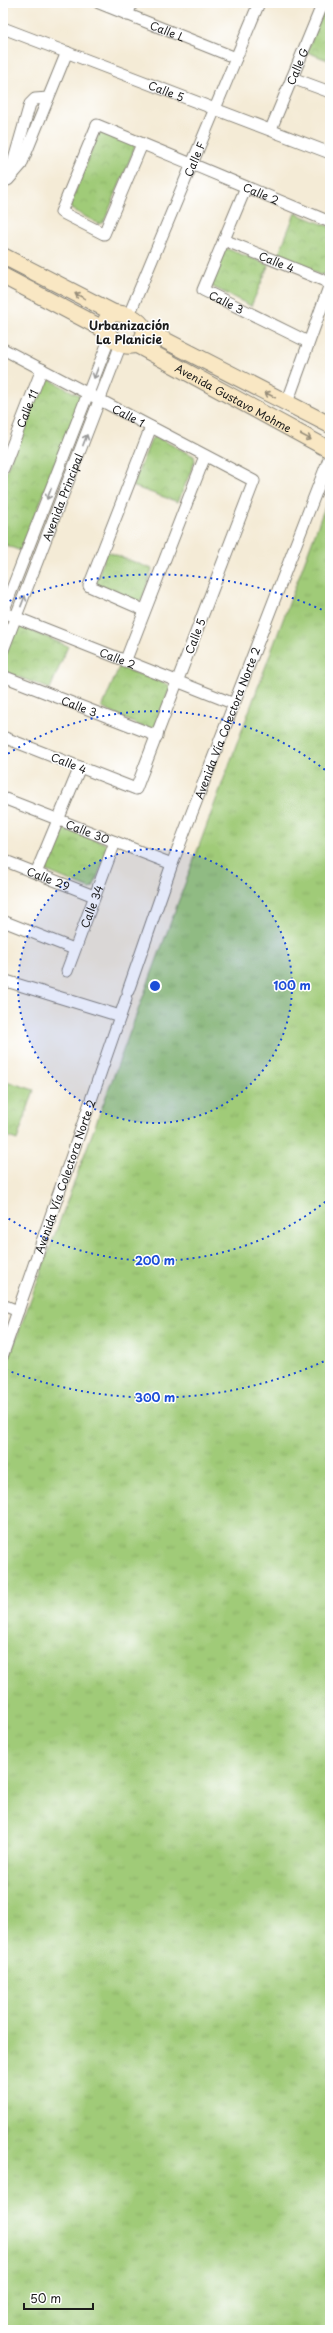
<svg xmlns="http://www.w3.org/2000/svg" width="333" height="2333" viewBox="0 0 333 2333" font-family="'Playpen Sans',sans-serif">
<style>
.grass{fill:url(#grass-tufts);stroke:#5e744a}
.park{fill:url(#park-crowns);stroke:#5e744a}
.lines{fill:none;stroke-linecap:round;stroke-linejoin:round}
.street-casing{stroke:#888479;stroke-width:13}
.secondary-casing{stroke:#888479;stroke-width:18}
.street{stroke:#fff;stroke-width:11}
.secondary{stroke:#f9e7c3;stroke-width:16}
.oneway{stroke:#968c78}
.oneway2{stroke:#999}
.ring{fill:none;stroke:#1d4ed8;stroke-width:2;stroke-dasharray:2 4}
.labels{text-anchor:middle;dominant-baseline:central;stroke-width:3;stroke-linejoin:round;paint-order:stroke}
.street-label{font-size:11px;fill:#1c1c1c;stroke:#fff}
.neighbourhood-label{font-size:12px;font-weight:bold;fill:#1c1c1c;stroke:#fff}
.centre{fill:#1d4ed8;stroke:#fff;stroke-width:2}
.ring-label{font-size:12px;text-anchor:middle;font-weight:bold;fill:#1d4ed8;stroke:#fff;stroke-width:3;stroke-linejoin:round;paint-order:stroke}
</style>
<defs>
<pattern id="grass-tufts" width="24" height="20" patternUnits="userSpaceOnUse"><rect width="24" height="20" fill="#a0cb78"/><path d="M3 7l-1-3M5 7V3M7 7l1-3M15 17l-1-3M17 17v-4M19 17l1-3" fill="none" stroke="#89ae67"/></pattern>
<pattern id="park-crowns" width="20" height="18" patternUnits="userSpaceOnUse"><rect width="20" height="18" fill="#a0cb78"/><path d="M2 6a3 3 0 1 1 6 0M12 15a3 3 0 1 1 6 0" fill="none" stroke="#89ae67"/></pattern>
</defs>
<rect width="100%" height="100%" fill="#fff"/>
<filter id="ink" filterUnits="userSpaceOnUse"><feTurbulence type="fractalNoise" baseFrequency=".025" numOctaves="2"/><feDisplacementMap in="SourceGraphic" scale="8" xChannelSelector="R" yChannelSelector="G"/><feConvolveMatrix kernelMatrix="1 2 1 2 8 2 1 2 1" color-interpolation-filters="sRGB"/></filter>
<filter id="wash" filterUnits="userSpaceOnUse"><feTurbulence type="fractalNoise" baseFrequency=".012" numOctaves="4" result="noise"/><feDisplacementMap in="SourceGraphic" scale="16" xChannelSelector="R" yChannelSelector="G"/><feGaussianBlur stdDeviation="0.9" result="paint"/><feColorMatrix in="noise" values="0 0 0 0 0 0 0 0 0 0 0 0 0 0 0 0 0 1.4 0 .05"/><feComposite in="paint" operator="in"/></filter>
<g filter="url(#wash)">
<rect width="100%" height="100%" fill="#f4ebd6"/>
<!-- grass -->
<path class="grass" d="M 330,493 L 330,2330 L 3,2330 L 3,1374 Z"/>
<!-- park -->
<path class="park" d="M 326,10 L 330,11 L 330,61 L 307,52 L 323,12 Z
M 102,130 L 133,142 L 135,147 L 104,222 L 99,224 L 71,209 L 70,205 L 99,132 Z
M 295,213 L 330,227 L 330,261 L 325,274 L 320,275 L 278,256 Z
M 225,248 L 269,265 L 251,306 L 209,285 Z
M 47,378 L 82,397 L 21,551 L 3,544 L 3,479 L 42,380 Z
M 156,437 L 194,456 L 195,461 L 178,502 L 132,486 L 152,438 Z
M 106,551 L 152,569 L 142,600 L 136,603 L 95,586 Z
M 19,626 L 68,646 L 50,689 L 3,671 L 3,658 L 15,628 Z
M 119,667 L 169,685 L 170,688 L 154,729 L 149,730 L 102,708 Z
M 62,828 L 107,844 L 109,847 L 93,888 L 90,889 L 47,871 L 45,867 L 59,829 Z
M 3,1080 L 34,1090 L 17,1140 L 3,1135 Z"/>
</g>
<g filter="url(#ink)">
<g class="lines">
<!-- street casing -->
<g class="street-casing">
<g id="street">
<path id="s1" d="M 99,3 L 236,58"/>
<path d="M 127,15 L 132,3"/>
<path id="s2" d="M 3,28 L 330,153"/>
<path d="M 292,78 L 330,92"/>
<path id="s3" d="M 271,129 L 323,3"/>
<path id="s4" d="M 142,144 L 104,234 L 61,212 L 97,125 C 175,157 252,189 330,222"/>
<path d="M 9,177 L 30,104 L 35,99 L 48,98"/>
<path d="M 8,180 L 21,165 L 67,52"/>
<path id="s5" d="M 246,187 L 203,290 L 308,342"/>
<path id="s6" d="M 224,240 L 330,283"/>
<path id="s7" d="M 129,315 L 259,3"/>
<path id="s8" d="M 3,349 L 254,481 L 136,789 L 3,737"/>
<path d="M 287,403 L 330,284"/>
<path id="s9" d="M 3,469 L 42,369"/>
<path d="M 144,610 L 89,586 L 151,427"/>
<path d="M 3,612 L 110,337"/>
<path id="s10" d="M 10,615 L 232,703"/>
<path id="s11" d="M 3,650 L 121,344"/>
<path d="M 125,662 L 205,456"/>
<path id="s12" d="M 3,676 L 157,736"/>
<path id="s13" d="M 3,798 L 172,864"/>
<path id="s14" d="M 3,860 L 94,896"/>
<path d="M 36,873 L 80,767"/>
<path d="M 3,921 L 74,949"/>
<path id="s15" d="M 67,971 L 115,842"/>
<path d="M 3,980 L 120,1016"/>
<path id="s16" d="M 128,991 L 172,864 L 330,456"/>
<path d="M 3,1305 L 18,1311"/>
<path id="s17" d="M 3,1354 L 126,999"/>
</g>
</g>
<!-- secondary casing -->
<g class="secondary-casing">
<g id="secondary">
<path d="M 3,256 L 114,313"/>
<path d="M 3,276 L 105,330"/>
<path d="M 114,313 C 129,314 138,318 145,330 C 140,367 84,329 114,313 Z"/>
<path d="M 145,330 L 330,425"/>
<path id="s18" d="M 137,345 L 330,450"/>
</g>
</g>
<!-- street -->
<use href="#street" class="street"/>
<!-- secondary -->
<use href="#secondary" class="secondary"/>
</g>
<!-- one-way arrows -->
<defs><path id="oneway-shaft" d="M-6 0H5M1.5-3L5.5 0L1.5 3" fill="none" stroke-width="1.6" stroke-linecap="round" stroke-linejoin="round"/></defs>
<g class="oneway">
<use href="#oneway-shaft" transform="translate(80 296) rotate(-153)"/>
<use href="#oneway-shaft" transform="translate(270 395) rotate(-153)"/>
<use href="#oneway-shaft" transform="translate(306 437) rotate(28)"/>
</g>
<g class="oneway2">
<use href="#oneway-shaft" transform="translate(96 373) rotate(111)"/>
<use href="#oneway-shaft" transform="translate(85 440) rotate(-69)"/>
<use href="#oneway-shaft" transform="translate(49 494) rotate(111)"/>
<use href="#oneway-shaft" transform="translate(23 601) rotate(-69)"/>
</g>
</g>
<!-- distance rings -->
<circle cx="155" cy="986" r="137" fill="#1d4ed8" fill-opacity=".12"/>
<g class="ring">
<circle cx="155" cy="986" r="137"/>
<path d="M330 1198A275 275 0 0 1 3 1215M3 757A275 275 0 0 1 330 774"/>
<path d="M329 1359A412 412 0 0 1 4 1369M4 603A412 412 0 0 1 329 613"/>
</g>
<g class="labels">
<!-- street labels -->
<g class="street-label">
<text stroke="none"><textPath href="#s1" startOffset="74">Calle L</textPath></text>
<text stroke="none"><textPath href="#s3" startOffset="68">Calle G</textPath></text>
<text stroke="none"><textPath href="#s2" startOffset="175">Calle 5</textPath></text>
<text stroke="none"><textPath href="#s7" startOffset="169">Calle F</textPath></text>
<text stroke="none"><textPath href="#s4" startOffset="418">Calle 2</textPath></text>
<text stroke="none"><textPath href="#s6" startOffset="57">Calle 4</textPath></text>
<text stroke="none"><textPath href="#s5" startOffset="138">Calle 3</textPath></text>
<text stroke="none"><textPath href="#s18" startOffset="110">Avenida Gustavo Mohme</textPath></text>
<text stroke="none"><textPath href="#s9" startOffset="65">Calle 11</textPath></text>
<text stroke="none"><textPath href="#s8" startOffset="142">Calle 1</textPath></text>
<text stroke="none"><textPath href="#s11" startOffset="164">Avenida Principal</textPath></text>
<text transform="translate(195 636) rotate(-69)">Calle 5</text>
<text stroke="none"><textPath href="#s10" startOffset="116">Calle 2</textPath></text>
<text stroke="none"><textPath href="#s12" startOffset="82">Calle 3</textPath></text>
<text stroke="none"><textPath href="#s16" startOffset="286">Avenida Vía Colectora Norte 2</textPath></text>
<text transform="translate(69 763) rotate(22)">Calle 4</text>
<text stroke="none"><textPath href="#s13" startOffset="91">Calle 30</textPath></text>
<text stroke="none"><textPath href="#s14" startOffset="49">Calle 29</textPath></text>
<text stroke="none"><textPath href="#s15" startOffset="69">Calle 34</textPath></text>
<text stroke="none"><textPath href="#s17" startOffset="188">Avenida Vía Colectora Norte 2</textPath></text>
</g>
<!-- neighbourhood labels -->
<g class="neighbourhood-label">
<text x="129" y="325">Urbanización<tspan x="129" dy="14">La Planicie</tspan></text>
</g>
</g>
<circle cx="155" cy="986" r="6" class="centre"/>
<g class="ring-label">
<text x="292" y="990">100 m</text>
<text x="155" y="1265">200 m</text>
<text x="155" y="1402">300 m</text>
</g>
<!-- margin -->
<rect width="333" height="2333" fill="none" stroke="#fff" stroke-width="16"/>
<!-- scale -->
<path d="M24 2303v6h69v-6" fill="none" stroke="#1c1c1c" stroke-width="2"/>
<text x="30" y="2303" font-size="12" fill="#1c1c1c" stroke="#ffffff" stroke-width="3" paint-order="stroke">50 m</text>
</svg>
